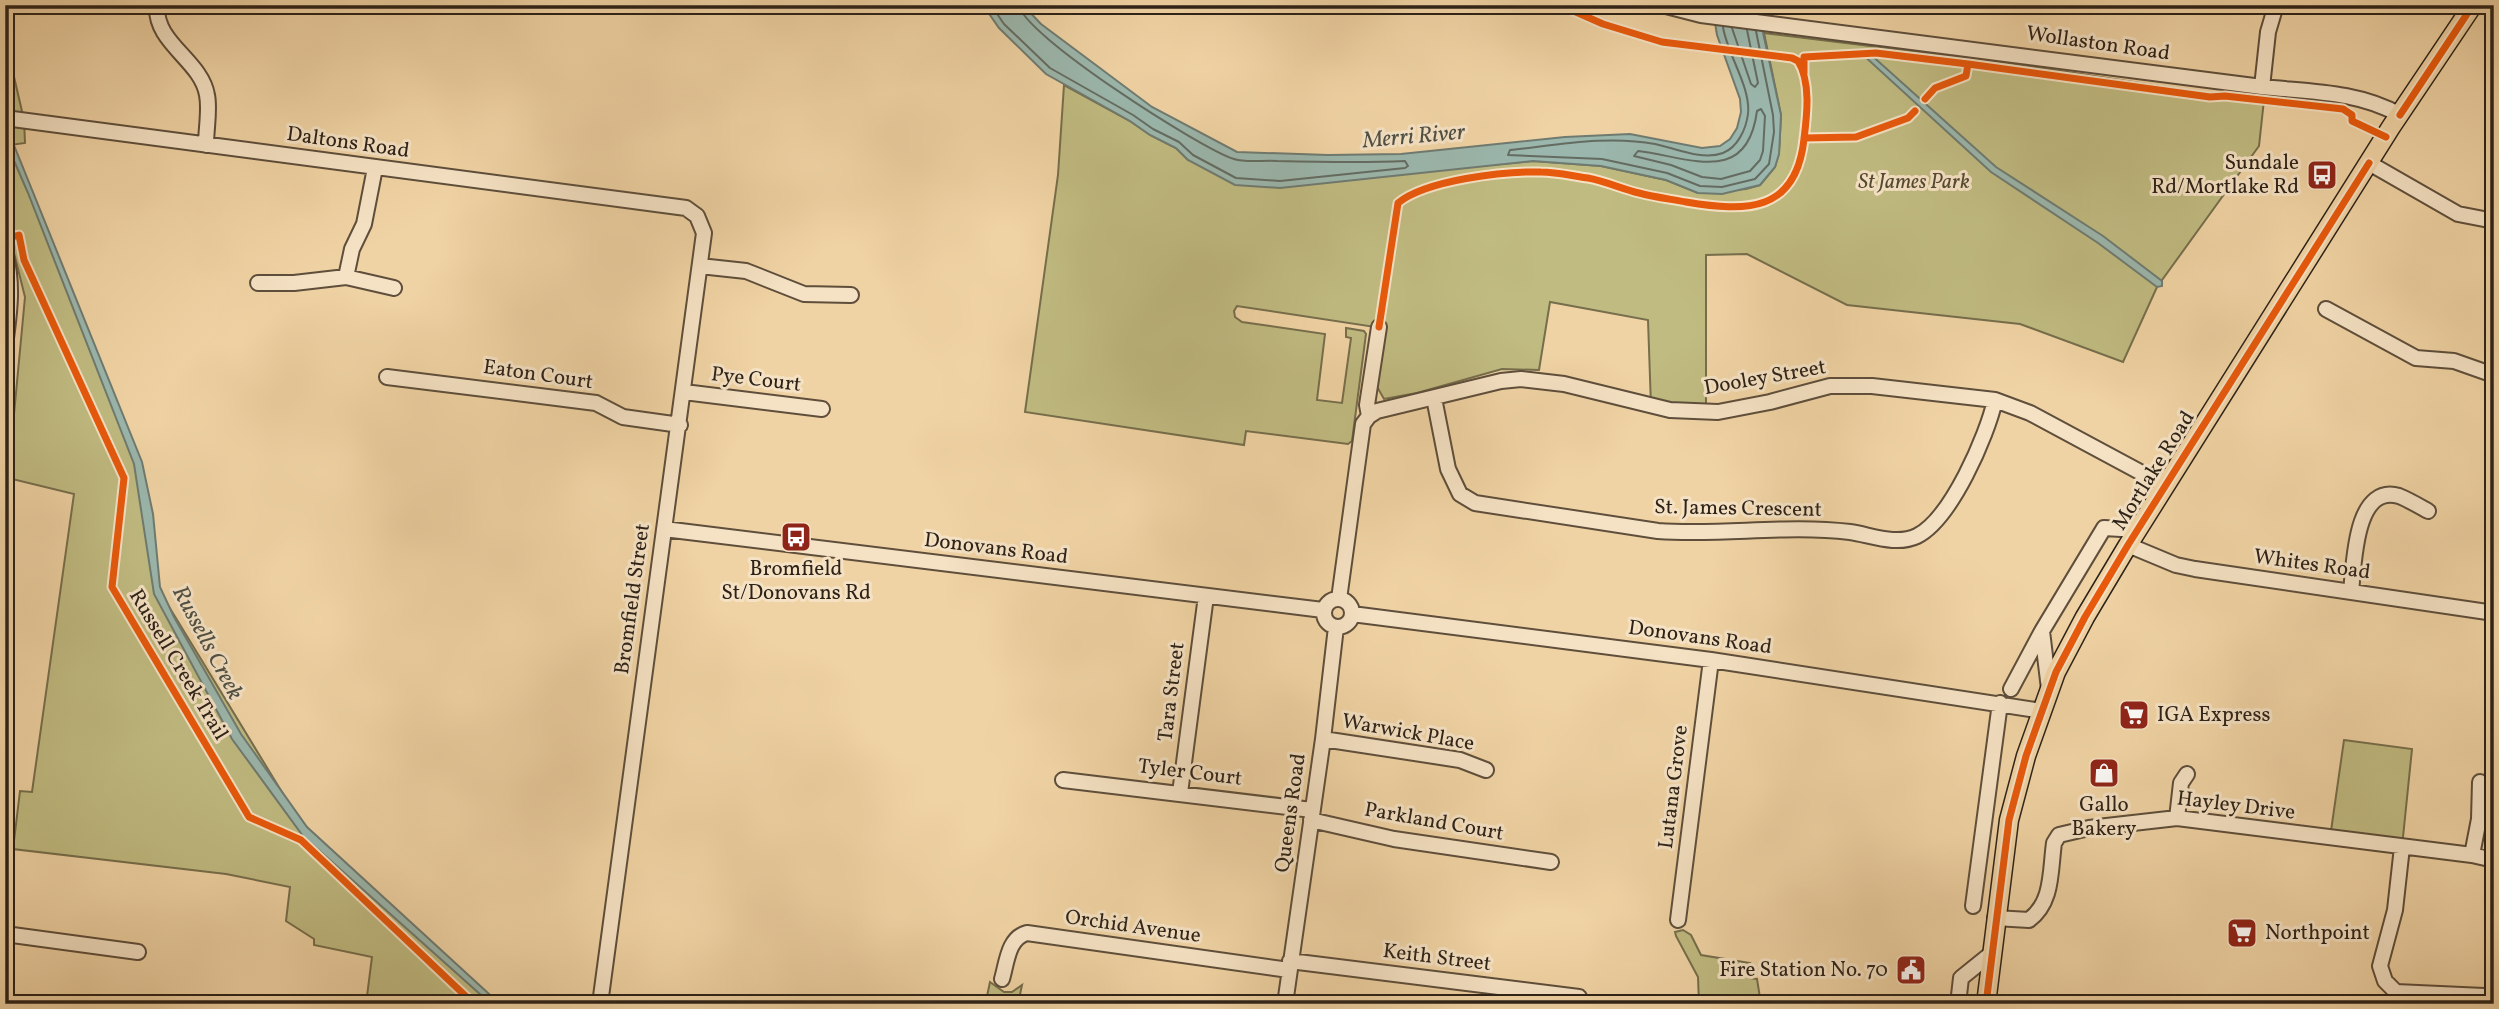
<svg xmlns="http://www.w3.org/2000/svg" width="2499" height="1009" viewBox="0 0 2499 1009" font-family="Vollkorn,serif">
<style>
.green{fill:#c0bb81;stroke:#766e4c;stroke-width:2}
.water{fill:#9bb7ad;stroke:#6f7b71;stroke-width:2}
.pier{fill:#f0d3a4}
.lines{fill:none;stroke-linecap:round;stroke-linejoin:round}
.shore{stroke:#646c62;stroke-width:2}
.minor-casing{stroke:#5e4e3b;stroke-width:18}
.major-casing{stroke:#2d2218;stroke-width:21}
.minor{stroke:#f5e2c4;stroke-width:14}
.major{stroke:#f0d3a4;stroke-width:18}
.cycleway-casing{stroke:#f5e2c4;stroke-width:11}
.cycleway{stroke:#e8590c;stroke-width:7}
.labels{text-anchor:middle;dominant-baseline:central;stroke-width:6;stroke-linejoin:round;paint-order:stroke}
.street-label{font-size:21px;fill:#2d2218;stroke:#f5e2c4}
.poi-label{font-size:21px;fill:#2d2218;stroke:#f5e2c4;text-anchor:end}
.park-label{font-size:21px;font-style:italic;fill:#524832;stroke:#f5e2c4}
.water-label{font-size:23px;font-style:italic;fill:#4e4f45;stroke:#f5e2c4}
</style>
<rect width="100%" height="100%" fill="#f0d3a4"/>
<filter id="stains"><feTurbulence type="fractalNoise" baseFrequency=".00286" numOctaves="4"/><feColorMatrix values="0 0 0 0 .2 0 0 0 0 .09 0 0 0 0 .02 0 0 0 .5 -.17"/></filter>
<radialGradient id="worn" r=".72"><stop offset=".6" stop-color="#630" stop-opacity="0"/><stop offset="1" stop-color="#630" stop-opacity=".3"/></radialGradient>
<!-- green -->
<path class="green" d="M 1764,33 L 2009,63 L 2225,96 L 2264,100 L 2259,146 L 2157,287 L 2123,362 L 2020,324 L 1847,305 L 1747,254 L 1706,255 L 1706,412 L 1651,406 L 1648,320 L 1550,302 L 1539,370 L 1502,369 L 1417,393 L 1384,399 L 1376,385 L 1382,328 L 1237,306 L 1234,311 L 1235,317 L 1242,322 L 1325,334 L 1317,400 L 1342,403 L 1351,338 L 1346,337 L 1346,328 L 1364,331 L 1366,334 L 1352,441 L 1348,444 L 1246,431 L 1244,445 L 1025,412 L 1058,175 L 1064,85 L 1130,121 L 1150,135 L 1176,148 L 1188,160 L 1468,167 L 1533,161 L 1601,166 L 1666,180 L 1698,193 L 1746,189 L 1760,185 L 1775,167 L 1779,153 L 1781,115 Z
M 5,38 L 24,120 L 25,143 L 10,145 L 139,463 L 157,587 L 305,830 L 496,1004 L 366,1004 L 372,957 L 314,945 L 314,939 L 286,921 L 290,887 L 226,874 L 13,849 L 20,791 L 32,792 L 74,494 L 8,478 L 25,297 L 5,217 Z
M 2344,740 L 2412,749 L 2402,847 L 2330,838 Z
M 1683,930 L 1691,935 L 1701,955 L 1750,963 L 1747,970 L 1750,978 L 1757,979 L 1761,1004 L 1699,1004 L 1698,977 L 1676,936 L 1675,932 Z
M 990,982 L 1004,992 L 1012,992 L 1022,985 L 1018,1004 L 980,1004 L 986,1001 Z"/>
<!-- water -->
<path class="water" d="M 983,5 L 1023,5 L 1041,24 L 1152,107 L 1237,152 L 1328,155 L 1401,154 L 1565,137 L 1630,134 L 1702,148 L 1720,146 L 1730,139 L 1737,128 L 1741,112 L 1740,99 L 1717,35 L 1712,5 L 1757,5 L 1781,115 L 1779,154 L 1775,167 L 1760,185 L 1722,194 L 1698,193 L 1666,180 L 1601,166 L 1533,161 L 1280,188 L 1235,185 L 1188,160 L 1176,148 L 1150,135 L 1130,121 L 1046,74 L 999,28 Z
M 1869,53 L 1996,167 L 2103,236 L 2162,281 L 2162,286 L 2157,287 L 2098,243 L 1991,172 L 1862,54 Z
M 5,123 L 142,462 L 153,514 L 160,587 L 174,617 L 241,734 L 307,827 L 500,1004 L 491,1004 L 303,836 L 232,739 L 154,594 L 134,464 L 28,193 L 5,140 Z"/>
<!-- pier -->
<path class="pier" d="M 1709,5 L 1735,5 L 1761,9 L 1766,27 L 1711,20 Z"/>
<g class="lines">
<!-- shore -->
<path class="shore" d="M 991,5 L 1004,24 L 1050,68 L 1133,115 L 1153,129 L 1179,142 L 1193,155 L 1236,178 L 1280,181 L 1405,168 L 1408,166 L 1405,161 C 1363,163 1319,162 1277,161 C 1264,160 1246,163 1234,159 C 1201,149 1022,34 1019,5
M 1723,27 C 1727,54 1751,87 1748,114 C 1746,129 1738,147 1723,153 C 1702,161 1675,148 1655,144 C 1608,135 1557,145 1510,150 L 1508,155 L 1602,159 L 1667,173 L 1700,186 L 1722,187 L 1755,179 L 1769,164 L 1774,132 L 1773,115 L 1756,31
M 1732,28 L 1751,84 L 1755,87 L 1758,83 L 1747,30
M 1761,109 L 1765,116 L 1763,151 L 1760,160 L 1750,171 L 1721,179 L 1702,177 L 1671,165 L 1634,156 L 1638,151 C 1689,157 1747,187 1757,111 Z"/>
<!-- minor casing -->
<g class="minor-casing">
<path id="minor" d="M 157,5 C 154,43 201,60 207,95 C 210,110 206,129 206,145
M 1662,5 L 1701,15 L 2262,87 C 2309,92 2358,91 2400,115
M 2262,87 L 2268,32 L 2276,5
M 5,118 L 686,208 L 697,216 L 704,233 L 600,1004
M 2369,163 L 2458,214 L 2494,221
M 5,253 C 14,285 9,315 5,346
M 700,266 L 746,271 L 804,294 L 851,295
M 346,277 L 352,249 L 364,224 L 375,168
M 258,283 L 294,283 L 346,277 L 394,288
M 2326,309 L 2416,358 L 2454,361 L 2488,373
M 387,377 L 596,403 L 623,417 L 680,425
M 684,392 L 822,409
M 1434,398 L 1448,469 L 1460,494 L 1475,503 L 1658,531 C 1722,536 1786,524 1850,532 C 1871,535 1896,546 1917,536 C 1951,519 1987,436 1995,400
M 1369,416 L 1367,405 L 1379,327
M 664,529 L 1323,610
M 2128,545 L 2176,565 L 2195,569 L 2494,613
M 2351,592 C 2354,567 2354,483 2399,496 C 2409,500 2419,506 2428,511
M1324 613a14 14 0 1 1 28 0a14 14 0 1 1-28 0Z
M 1339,599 L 1363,424 L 1369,416 L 1377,411 L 1501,381 L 1521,379 L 1564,384 L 1670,410 L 1718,412 L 1770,402 L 1830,386 L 1872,386 L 1995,400 L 2030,413 L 2166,486
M 1352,614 L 1711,660 L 2042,711
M 2042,631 L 2049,689
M 2011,689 L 2042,631 L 2104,528 L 2138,530
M 1323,739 L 1460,760 L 1486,770
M 1063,780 L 1312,810
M 1180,793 L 1206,596
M 2177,818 L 2181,783 L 2187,774
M 1311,820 L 1394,839 L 1551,862
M 2402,847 L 2395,910 L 2380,966 L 2385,981 L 2396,992 L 2484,996
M 2472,855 L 2479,819 L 2480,782
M 1973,906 L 2000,703
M 1995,918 L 2029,920 C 2053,902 2050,872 2054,843 L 2059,835 L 2089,828 L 2177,818 L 2472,855 L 2494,860
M 1678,920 L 1711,660
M 5,934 L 138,952
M 1290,961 L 1579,997
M 1002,979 C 1007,962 1008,938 1027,933 L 1289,970
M 1285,1004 L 1323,739 L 1336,627
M 1958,1004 L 1961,978 L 1992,953"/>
</g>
<!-- major casing -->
<g class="major-casing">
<path id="major" d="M 1986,1004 L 2009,820 L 2026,756 L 2056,672 L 2085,617 L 2128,545 L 2391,127 L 2473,5"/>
</g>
<!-- minor -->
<use href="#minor" class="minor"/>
<!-- major -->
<use href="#major" class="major"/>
<!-- cycleway casing -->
<g class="cycleway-casing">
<path id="cycleway" d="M 1968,64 L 2210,97 L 2225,96 L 2343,109 L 2352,115 L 2352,121 L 2386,137
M 1804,73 L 1804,57 L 1876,53 L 1968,64 L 1966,76 L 1935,88 L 1925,99
M 2400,115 L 2473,5
M 1804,138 L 1856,137 L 1908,118 L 1915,111
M 5,217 L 12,237 L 19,235 L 24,260 L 124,478 L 112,587 L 249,817 L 301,840 L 474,1004
M 1379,327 L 1398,203 C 1426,180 1504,171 1541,172 C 1556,172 1573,176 1588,178 C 1605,181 1622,189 1639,193 C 1654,197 1670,199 1686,202 C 1746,212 1796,213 1804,139 C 1807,115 1811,82 1798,61 L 1792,58 L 1662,42 L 1603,24 L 1560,5
M 1986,1004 L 2009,820 L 2026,756 L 2056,672 L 2085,617 L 2128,545 L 2369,163"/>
</g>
<!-- cycleway -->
<use href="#cycleway" class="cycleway"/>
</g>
<!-- icons -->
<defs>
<g id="bus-square" transform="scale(1.575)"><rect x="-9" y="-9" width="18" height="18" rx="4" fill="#8f2418" stroke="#f5e2c4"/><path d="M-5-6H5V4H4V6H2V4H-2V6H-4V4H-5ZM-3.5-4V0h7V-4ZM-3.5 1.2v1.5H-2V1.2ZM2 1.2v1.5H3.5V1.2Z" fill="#fff"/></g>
<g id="supermarket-square" transform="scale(1.575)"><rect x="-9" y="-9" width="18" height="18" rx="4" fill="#8f2418" stroke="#f5e2c4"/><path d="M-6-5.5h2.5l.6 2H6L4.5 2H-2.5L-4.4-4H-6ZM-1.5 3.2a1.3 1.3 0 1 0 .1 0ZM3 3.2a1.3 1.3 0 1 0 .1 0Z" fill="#fff"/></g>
<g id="shop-square" transform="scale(1.575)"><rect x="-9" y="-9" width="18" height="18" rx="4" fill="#8f2418" stroke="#f5e2c4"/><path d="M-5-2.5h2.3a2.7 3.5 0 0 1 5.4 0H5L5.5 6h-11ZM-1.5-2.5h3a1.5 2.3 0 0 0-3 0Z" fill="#fff"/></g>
<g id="civic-square" transform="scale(1.575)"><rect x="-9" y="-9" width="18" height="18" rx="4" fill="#8f2418" stroke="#f5e2c4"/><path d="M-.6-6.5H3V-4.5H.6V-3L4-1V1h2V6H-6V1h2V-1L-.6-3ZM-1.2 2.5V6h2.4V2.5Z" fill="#fff"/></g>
</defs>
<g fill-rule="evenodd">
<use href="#bus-square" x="2322" y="175"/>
<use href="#bus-square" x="796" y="537"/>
<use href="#supermarket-square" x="2134" y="715"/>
<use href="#shop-square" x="2104" y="773"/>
<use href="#supermarket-square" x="2242" y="933"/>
<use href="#civic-square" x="1911" y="970"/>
</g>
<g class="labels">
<!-- street labels -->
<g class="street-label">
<text transform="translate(2098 44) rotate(8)">Wollaston Road</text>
<text transform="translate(348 143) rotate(8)">Daltons Road</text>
<text transform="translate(538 375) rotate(8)">Eaton Court</text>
<text transform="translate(1765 378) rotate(-10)">Dooley Street</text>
<text transform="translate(756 380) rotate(7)">Pye Court</text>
<text transform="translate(2154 471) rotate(-58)">Mortlake Road</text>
<text transform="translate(1738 509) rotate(1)">St. James Crescent</text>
<text transform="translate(996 549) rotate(7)">Donovans Road</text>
<text transform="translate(2312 565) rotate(8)">Whites Road</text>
<text transform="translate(633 599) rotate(-82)">Bromfield Street</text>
<text transform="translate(1700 638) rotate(8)">Donovans Road</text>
<text transform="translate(178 665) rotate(59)">Russell Creek Trail</text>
<text transform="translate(1172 692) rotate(-83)">Tara Street</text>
<text transform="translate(1408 733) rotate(10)">Warwick Place</text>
<text transform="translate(1190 773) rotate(7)">Tyler Court</text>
<text transform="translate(1674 787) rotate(-83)">Lutana Grove</text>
<text transform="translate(2236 806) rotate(7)">Hayley Drive</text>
<text transform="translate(1291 813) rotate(-82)">Queens Road</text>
<text transform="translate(1434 822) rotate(10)">Parkland Court</text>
<text transform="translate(1133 927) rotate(8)">Orchid Avenue</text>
<text transform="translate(1437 958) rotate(7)">Keith Street</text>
</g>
<!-- poi labels -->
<g class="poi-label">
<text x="2299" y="163">Sundale<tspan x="2299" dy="24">Rd/Mortlake Rd</tspan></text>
<text x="796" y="569" text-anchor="middle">Bromfield<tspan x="796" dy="24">St/Donovans Rd</tspan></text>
<text x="2157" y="715" text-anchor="start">IGA Express</text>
<text x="2104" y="805" text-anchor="middle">Gallo<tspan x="2104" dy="24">Bakery</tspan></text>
<text x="2265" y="933" text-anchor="start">Northpoint</text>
<text x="1888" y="970">Fire Station No. 70</text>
</g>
<!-- park labels -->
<g class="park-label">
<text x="1914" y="182">St James Park</text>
</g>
<!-- water labels -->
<g class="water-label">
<text transform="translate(1414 137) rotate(-5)">Merri River</text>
<text transform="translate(207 643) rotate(62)">Russells Creek</text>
</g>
</g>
<!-- margin -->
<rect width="2499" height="1009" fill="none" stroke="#f0d3a4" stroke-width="28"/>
<rect x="7" y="7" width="2485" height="995" fill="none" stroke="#2d2218" stroke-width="3.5"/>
<rect x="14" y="14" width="2471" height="981" fill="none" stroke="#2d2218" stroke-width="2"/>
<rect width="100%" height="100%" filter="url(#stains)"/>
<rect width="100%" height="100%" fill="url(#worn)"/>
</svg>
